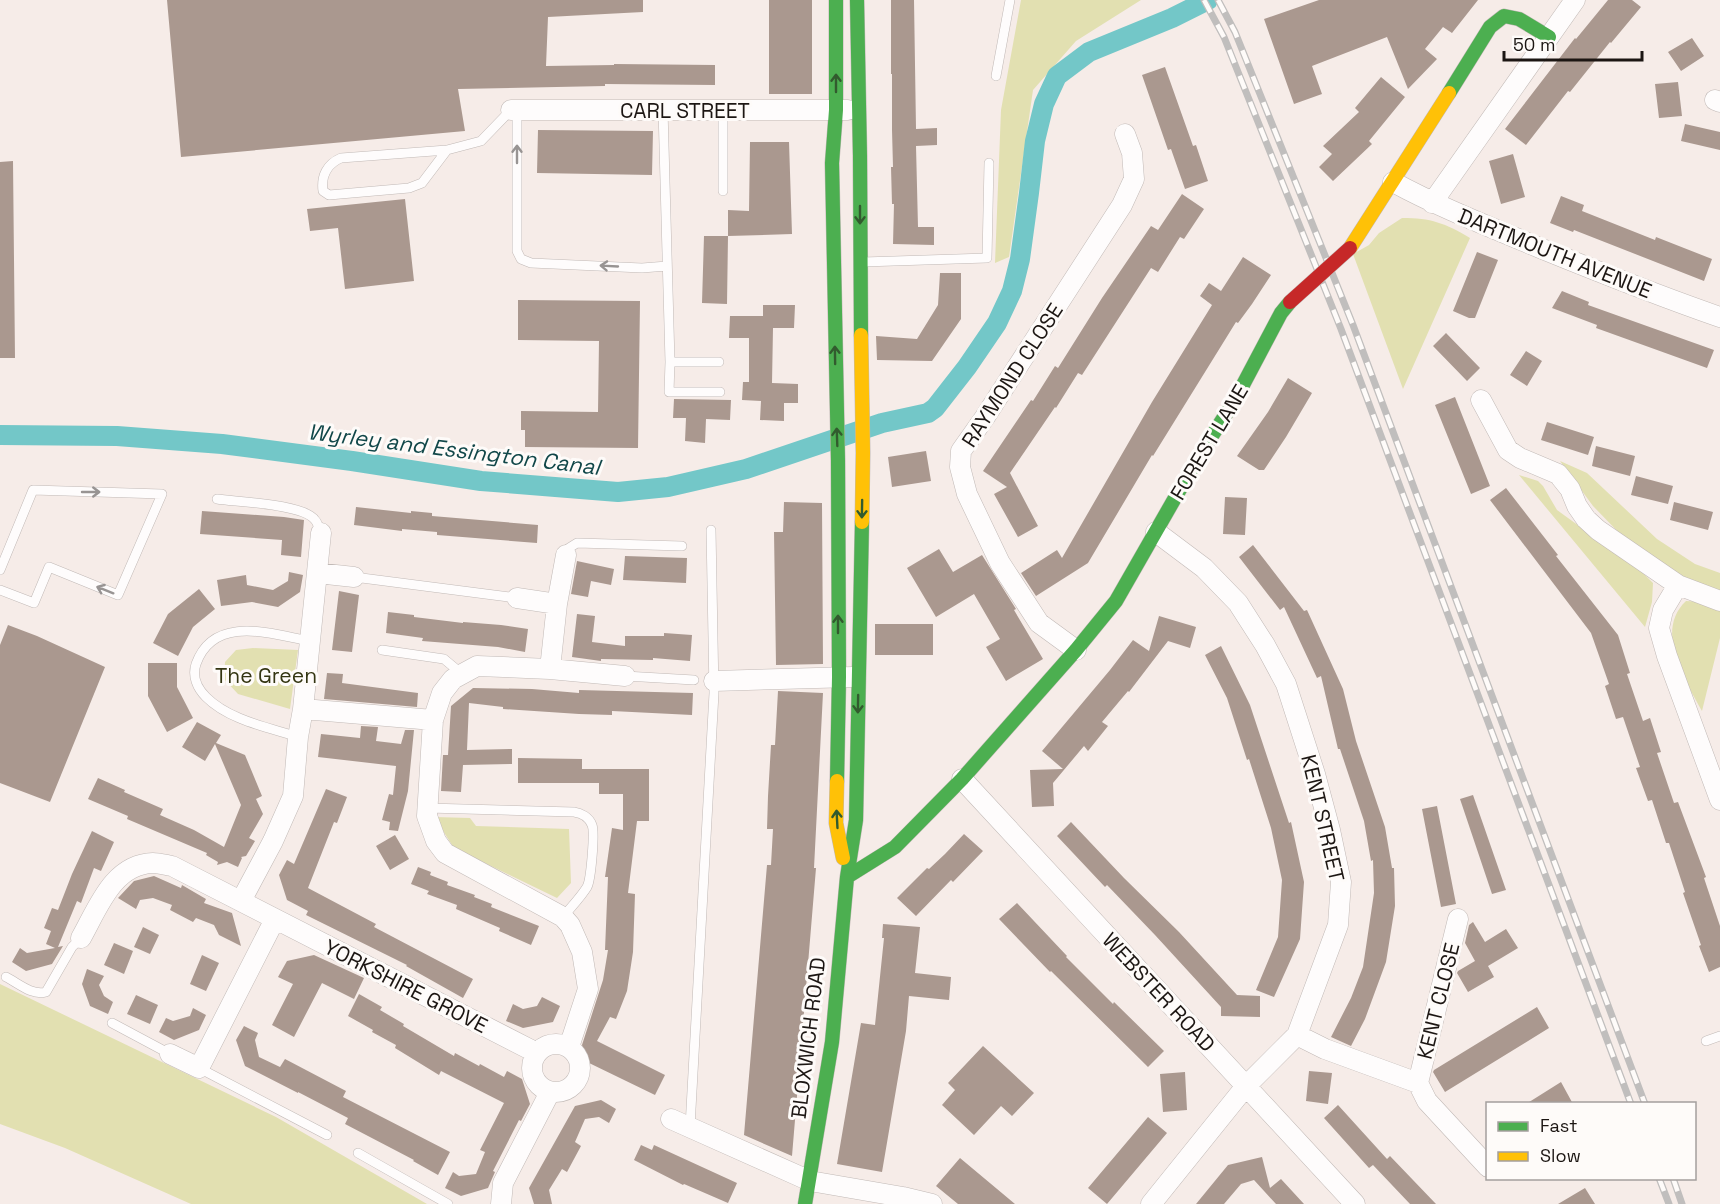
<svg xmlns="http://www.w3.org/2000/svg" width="1720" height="1204" viewBox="0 0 1720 1204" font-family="'Space Grotesk',sans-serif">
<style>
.green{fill:#e2e0b1}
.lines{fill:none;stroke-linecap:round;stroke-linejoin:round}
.canal{stroke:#73c7c8;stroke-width:20}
.building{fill:#aa988f}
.lane-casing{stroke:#c1b9b6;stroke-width:10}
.street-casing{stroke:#c1b9b6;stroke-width:21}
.fast-casing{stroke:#c1b9b6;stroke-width:15}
.slow-casing{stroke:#c1b9b6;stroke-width:15}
.lane{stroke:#fefcfc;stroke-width:9}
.street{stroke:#fefcfc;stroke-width:20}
.fast{stroke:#4caf50;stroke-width:14}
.slow{stroke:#ffc107;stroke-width:14}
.rail-casing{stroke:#c0bebd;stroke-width:7}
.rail{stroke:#fefbf9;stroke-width:4.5;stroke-dasharray:14;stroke-linecap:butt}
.jam-bridge-casing{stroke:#c1b9b6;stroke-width:15;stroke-linecap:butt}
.jam-bridge{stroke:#c62828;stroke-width:14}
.oneway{stroke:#325b2e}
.oneway2{stroke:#989493}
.labels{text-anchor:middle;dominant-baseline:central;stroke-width:6;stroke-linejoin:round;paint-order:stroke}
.street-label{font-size:21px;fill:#1c1613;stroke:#fefbf9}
.park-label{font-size:21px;fill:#333511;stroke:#fefbf9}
.water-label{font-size:22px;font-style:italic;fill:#114749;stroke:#fefbf9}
</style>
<rect width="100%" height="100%" fill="#f6ece8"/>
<!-- green -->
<path class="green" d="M 1021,0 L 1141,0 L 1076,41 L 1033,90 L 1009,257 L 995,263 L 1001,110 Z
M 1402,218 C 1431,218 1445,223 1470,238 L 1403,389 L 1353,254 L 1369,245 L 1379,233 Z
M 1560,461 L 1587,473 L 1657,539 L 1695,564 L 1720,573 L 1720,592 L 1679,575 L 1624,538 L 1593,506 Z
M 1519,475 L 1538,481 L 1543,486 L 1557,510 L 1641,571 L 1653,583 L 1652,602 L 1645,627 Z
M 1686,601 L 1705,602 L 1720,610 L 1720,638 L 1702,711 C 1685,680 1654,631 1686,601 Z
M 253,648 L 298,650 L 290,709 L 238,694 L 224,679 L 225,662 L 236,650 Z
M 434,817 L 470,818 L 476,826 L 569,829 L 571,883 L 557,898 L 454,848 Z
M 0,984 L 276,1117 L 427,1204 L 191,1204 L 65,1148 L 0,1124 Z"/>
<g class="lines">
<!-- canal -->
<path class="canal" d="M 0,435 L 117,436 L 222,444 L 352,461 L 481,481 L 618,492 L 668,487 L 746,469 L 882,423 L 928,413 L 935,408 L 967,367 L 997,323 L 1012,291 L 1020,259 L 1029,193 L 1035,141 L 1044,104 L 1057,76 L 1089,52 L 1172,18 L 1208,0"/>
</g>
<!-- building -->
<path class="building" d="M 167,0 L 643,0 L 643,12 L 548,17 L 546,66 L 614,65 L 614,64 L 715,65 L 715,85 L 605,84 L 605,86 L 458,89 L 465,131 L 181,157 Z
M 769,0 L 812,0 L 812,94 L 769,94 Z
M 891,0 L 914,0 L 916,129 L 937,128 L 937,145 L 916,146 L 918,227 L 934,227 L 934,245 L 893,244 L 894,204 L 892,204 L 891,167 L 893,167 L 892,130 L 892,74 L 891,74 Z
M 1319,0 L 1478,0 L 1452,33 L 1443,27 L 1425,49 L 1437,59 L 1408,89 L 1387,37 L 1312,66 L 1322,94 L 1294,104 L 1264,19 Z
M 1608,0 L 1632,0 L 1641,7 L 1611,43 L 1610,42 L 1570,92 L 1568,91 L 1526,145 L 1505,129 L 1575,38 L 1576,39 Z
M 1692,38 L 1704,56 L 1681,71 L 1668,52 Z
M 1165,67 L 1193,146 L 1196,145 L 1208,181 L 1185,189 L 1171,149 L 1168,150 L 1142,75 Z
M 1381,77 L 1405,97 L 1369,141 L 1372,144 L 1333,181 L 1319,167 L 1332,154 L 1323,146 L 1359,112 L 1355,108 Z
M 1678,82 L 1682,116 L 1659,118 L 1655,84 Z
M 1685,124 L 1720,132 L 1720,150 L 1681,141 Z
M 538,130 L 653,131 L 652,175 L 537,173 Z
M 750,142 L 789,142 L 792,234 L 728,236 L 728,210 L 749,211 Z
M 1513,154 L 1525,197 L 1501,204 L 1489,161 Z
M 13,161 L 15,358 L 0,358 L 0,162 Z
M 1182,194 L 1204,209 L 1184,239 L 1180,237 L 1158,272 L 1151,268 L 1082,375 L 1078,373 L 1056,408 L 1055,407 L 1010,473 L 1038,526 L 1018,537 L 994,494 L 1007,487 L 983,471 L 1031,400 L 1033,401 L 1055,366 L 1058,368 L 1102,298 L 1151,226 L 1158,230 Z
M 1561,196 L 1584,205 L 1582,211 L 1655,240 L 1656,237 L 1712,259 L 1704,281 L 1574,230 L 1573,232 L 1550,223 Z
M 405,199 L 414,281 L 345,289 L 338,228 L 310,231 L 307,209 Z
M 704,236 L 728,236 L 727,304 L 702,303 Z
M 1477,252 L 1498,260 L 1475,318 L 1469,318 L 1453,311 Z
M 1243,257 L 1271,275 L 1252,304 L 1238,323 L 1236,322 L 1153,456 L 1152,455 L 1088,563 L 1036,596 L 1021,573 L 1057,550 L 1062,558 L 1152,402 L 1212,305 L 1200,296 L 1209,283 L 1221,291 Z
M 940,273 L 961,273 L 961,319 L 932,361 L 877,360 L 876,336 L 917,339 L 938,305 Z
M 1562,291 L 1589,302 L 1588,305 L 1714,350 L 1707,368 L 1596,328 L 1597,325 L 1552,308 Z
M 518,300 L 640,301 L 638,448 L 525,447 L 525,430 L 521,430 L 521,411 L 598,412 L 599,341 L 518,340 Z
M 763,305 L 795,305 L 794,328 L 773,328 L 772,383 L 798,384 L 798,403 L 784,403 L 784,421 L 760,420 L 761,401 L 742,400 L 743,382 L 749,382 L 749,338 L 729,338 L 730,316 L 763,316 Z
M 1446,333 L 1480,368 L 1467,381 L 1433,346 Z
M 1526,351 L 1542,361 L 1527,386 L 1510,375 Z
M 1288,378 L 1312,393 L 1286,437 L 1264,470 L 1259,470 L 1237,456 L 1268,412 Z
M 1455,397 L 1490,486 L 1471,494 L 1435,405 Z
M 674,399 L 731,400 L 730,420 L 706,419 L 705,443 L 685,441 L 686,418 L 673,418 Z
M 1547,422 L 1594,437 L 1588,455 L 1541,440 Z
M 1596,446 L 1635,456 L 1630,476 L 1592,466 Z
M 926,451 L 931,481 L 892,487 L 888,457 Z
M 1636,476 L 1673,486 L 1668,504 L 1631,495 Z
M 1506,488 L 1558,555 L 1556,556 L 1618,635 L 1630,673 L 1627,674 L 1643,721 L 1650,718 L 1661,752 L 1657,753 L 1674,803 L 1678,802 L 1706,877 L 1704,878 L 1720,926 L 1720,967 L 1709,972 L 1699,946 L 1701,945 L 1683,893 L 1685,892 L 1669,843 L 1666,843 L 1652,800 L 1648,801 L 1636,768 L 1640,767 L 1623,717 L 1616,719 L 1605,686 L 1609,684 L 1591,633 L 1490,500 Z
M 1225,497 L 1247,498 L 1245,535 L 1223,534 Z
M 784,502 L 822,503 L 823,664 L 776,665 L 774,532 L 783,532 Z
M 1674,502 L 1713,512 L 1708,530 L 1670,520 Z
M 356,507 L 411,513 L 411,511 L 432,513 L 432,516 L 538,525 L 537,543 L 437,535 L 437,532 L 402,529 L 402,531 L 354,525 Z
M 202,511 L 284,517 L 304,520 L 301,557 L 281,555 L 282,540 L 200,534 Z
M 1253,545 L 1304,611 L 1307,610 L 1343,689 L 1356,741 L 1385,827 L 1392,868 L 1394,868 L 1395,906 L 1386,962 L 1365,1019 L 1351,1046 L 1331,1037 L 1351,998 L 1363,967 L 1374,893 L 1373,860 L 1371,861 L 1364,821 L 1340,749 L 1338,749 L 1321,676 L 1317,678 L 1284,607 L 1280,610 L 1239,557 Z
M 939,549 L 953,572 L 982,555 L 1016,609 L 1014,610 L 1043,659 L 1006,681 L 986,647 L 1000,639 L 974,594 L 936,617 L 907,568 Z
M 625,556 L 687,558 L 686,583 L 623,580 Z
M 577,561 L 614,569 L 611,585 L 591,581 L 588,597 L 571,594 Z
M 289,572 L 303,575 L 300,592 L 278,607 L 252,602 L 221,606 L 217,580 L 246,575 L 247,585 L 273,590 L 288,581 Z
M 199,589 L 215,609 L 193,627 L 178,656 L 153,643 L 168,614 Z
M 339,591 L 359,595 L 352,652 L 332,650 Z
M 388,612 L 414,615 L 414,617 L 463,623 L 463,622 L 501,625 L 528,629 L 525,652 L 498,647 L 422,641 L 423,638 L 386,633 Z
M 577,614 L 595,616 L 592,642 L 625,646 L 625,636 L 664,636 L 664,633 L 692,635 L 690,661 L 653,658 L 653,660 L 601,659 L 601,661 L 572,657 Z
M 1159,616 L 1196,627 L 1190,648 L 1168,641 L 1129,692 L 1128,691 L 1102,722 L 1108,726 L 1088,751 L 1084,746 L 1053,783 L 1054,806 L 1032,807 L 1030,770 L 1063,769 L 1042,751 L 1110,670 L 1133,640 L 1149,651 Z
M 875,624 L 933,624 L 933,655 L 875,655 Z
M 8,625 L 37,636 L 105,667 L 50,802 L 0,783 L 0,645 Z
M 1221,646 L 1250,705 L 1289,823 L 1291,822 L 1304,882 L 1300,939 L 1274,997 L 1256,990 L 1278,937 L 1282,880 L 1271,828 L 1249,759 L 1247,760 L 1227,698 L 1205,655 Z
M 148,663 L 177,663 L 177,687 L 193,718 L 167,732 L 148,696 Z
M 327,673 L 343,674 L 342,683 L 418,693 L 417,707 L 324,699 Z
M 473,688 L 532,689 L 579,693 L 579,690 L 693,693 L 692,715 L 612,711 L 612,715 L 579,714 L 503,709 L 503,707 L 469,703 L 467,750 L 512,749 L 512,764 L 463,765 L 461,792 L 441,791 L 443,755 L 448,755 L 451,706 Z
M 778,691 L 823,693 L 814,868 L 816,868 L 792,1156 L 744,1135 L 767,865 L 771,865 L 773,829 L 767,829 L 768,796 L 771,745 L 775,745 Z
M 197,722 L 221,735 L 216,743 L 245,755 L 262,796 L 256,799 L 263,814 L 249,838 L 255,841 L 246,856 L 241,857 L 242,858 L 238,867 L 227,862 L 217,865 L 218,862 L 206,855 L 207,853 L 127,819 L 128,816 L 88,799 L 98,778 L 125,790 L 124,792 L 163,809 L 160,815 L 194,830 L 224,847 L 241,805 L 215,744 L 205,761 L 182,747 Z
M 361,726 L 378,727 L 376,741 L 401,744 L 405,730 L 414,730 L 408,791 L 398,831 L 389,830 L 390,822 L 382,820 L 389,794 L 393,795 L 396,766 L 318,757 L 321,734 L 360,738 Z
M 518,758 L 582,759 L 582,769 L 649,769 L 649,821 L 637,821 L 628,893 L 635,894 L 633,952 L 627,991 L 616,1019 L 610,1017 L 597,1041 L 665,1075 L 655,1095 L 587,1062 L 582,1045 L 603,980 L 608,950 L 605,950 L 608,877 L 605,877 L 612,828 L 623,830 L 623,794 L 599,794 L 599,783 L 518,783 Z
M 326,789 L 347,797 L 337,823 L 334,822 L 308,888 L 376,924 L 374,927 L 473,979 L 463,998 L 406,966 L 407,965 L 306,915 L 308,911 L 287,900 L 279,875 L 287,860 L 294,864 Z
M 1473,795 L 1506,890 L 1492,894 L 1460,799 Z
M 1437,806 L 1456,904 L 1441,907 L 1422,809 Z
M 1071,822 L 1124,878 L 1179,932 L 1237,995 L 1260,996 L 1260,1017 L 1221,1016 L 1221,1007 L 1155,935 L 1107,885 L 1105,887 L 1057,836 Z
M 92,831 L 114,842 L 101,871 L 94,868 L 81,903 L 77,901 L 58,947 L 63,946 L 52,964 L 26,971 L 12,962 L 20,948 L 27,953 L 55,948 L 46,944 L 51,931 L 44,928 L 52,908 L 58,910 L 72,874 Z
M 964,834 L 983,851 L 953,882 L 951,880 L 916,916 L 897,898 L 927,868 L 929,869 L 945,854 Z
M 395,835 L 409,859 L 390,870 L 376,846 Z
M 418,867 L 431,872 L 430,875 L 448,882 L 447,885 L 475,895 L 474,897 L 492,904 L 491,907 L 539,926 L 531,945 L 499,931 L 500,928 L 456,909 L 457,905 L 427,894 L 429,891 L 411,884 Z
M 154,876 L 181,888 L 182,885 L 206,899 L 204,903 L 232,913 L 241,946 L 219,935 L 214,925 L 196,918 L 193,922 L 170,910 L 172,905 L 153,898 L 140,900 L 136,909 L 118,898 L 134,881 Z
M 1017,903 L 1067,956 L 1066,957 L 1113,1004 L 1114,1002 L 1164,1051 L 1148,1067 L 1051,971 L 1050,972 L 999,919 Z
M 1473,922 L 1485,942 L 1506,929 L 1518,948 L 1488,966 L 1494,977 L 1468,992 L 1457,973 L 1458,971 L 1475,961 L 1465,943 L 1469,925 Z
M 883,924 L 920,927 L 915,973 L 951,977 L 949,1000 L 909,996 L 906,1031 L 882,1172 L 837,1164 L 861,1023 L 875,1025 L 884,938 L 882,938 Z
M 143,927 L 159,935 L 150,954 L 134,947 Z
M 114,943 L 133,951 L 124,974 L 104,965 Z
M 202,955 L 219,963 L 206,991 L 190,984 Z
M 314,955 L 364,978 L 354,999 L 322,983 L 294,1037 L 272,1025 L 293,984 L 278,977 L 287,961 Z
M 87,969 L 104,976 L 99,985 L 104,996 L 113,1002 L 108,1014 L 90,1006 L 82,984 Z
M 359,994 L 382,1007 L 380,1010 L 404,1024 L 403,1026 L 454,1056 L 455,1053 L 479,1066 L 480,1064 L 504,1077 L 507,1071 L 522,1079 L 530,1104 L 521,1121 L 519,1120 L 493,1171 L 495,1172 L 488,1188 L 461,1196 L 445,1188 L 453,1172 L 459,1176 L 476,1174 L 485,1152 L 480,1150 L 504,1103 L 441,1071 L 439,1075 L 395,1048 L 396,1045 L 372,1032 L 373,1030 L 348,1016 Z
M 136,995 L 158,1005 L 150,1024 L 127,1014 Z
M 542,997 L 560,1006 L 553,1022 L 523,1028 L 506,1021 L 513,1004 L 523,1009 L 537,1006 Z
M 1537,1007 L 1549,1028 L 1445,1092 L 1433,1072 L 1434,1070 Z
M 193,1008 L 206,1015 L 199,1030 L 174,1040 L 159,1032 L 166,1018 L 173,1021 L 190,1016 Z
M 244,1026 L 258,1033 L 255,1040 L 259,1057 L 280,1067 L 285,1059 L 346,1091 L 343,1097 L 450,1152 L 438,1175 L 413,1161 L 414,1160 L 345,1124 L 348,1118 L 298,1092 L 298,1093 L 245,1066 L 236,1040 Z
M 983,1046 L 1034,1093 L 1012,1116 L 1001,1106 L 974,1135 L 942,1105 L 955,1090 L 948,1083 Z
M 1309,1071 L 1332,1073 L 1328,1104 L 1306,1101 Z
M 1185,1072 L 1187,1110 L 1163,1112 L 1160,1074 Z
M 1561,1082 L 1573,1104 L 1526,1104 Z
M 601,1100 L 616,1109 L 609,1123 L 599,1117 L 585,1119 L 575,1142 L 581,1146 L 567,1172 L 562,1169 L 549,1190 L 552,1204 L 534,1204 L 529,1188 L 575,1106 Z
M 1338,1105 L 1387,1159 L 1390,1156 L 1436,1204 L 1410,1204 L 1373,1165 L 1369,1168 L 1324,1118 Z
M 1148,1117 L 1167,1133 L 1107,1204 L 1088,1188 Z
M 641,1145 L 652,1150 L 654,1145 L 737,1183 L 728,1203 L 684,1184 L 683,1185 L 634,1160 Z
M 1262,1157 L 1270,1188 L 1281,1179 L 1304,1204 L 1276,1204 L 1254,1180 L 1241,1184 L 1224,1204 L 1196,1204 L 1228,1165 Z
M 960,1158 L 1015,1204 L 958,1204 L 936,1186 Z
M 1585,1188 L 1595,1204 L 1558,1204 Z"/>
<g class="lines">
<!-- lane casing -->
<g class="lane-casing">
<path id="lane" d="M 996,76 L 1010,0
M 663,109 L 670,362
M 723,109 L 723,191
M 517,111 L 517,251 L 521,259 L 531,263 L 642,268 L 667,266
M 447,150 L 422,183 L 409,188 L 329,195 L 323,191 C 321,176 327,164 341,158 L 447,150 L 481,141 L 511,110
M 863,262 L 987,258 L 989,163
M 719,362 L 670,362 L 669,392 L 720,392
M 217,499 C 237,502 304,504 315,520 C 318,523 319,529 321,533
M 566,555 L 569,548 L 577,543 L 682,546
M 0,570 L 33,490 L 162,494 L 118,595 L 49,567 L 34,603 L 0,590
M 354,577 L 517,598
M 382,650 L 444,659 L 462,674
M 625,676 L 694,680
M 298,737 C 267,727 229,720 206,697 C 197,688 192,676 196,664 C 214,614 271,634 310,641
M 427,808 L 574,812 C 581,813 589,817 592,825 C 595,832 591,880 587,887 C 581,897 571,907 563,917
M 6,977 C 18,983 32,996 46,992 L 72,947 L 81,938
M 112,1023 L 170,1054
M 1706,1041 L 1720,1036
M 199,1068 L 327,1135
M 690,1127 L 714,693 L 711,530
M 358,1153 L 448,1204"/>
</g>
<!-- street casing -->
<g class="street-casing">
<path id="street" d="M 1715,100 L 1720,102
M 511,110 L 848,110
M 1393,182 C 1441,208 1490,227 1540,248 C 1599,272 1659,296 1720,317
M 1432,203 L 1575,0
M 1481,400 L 1508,450 L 1520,458 L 1558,474 L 1570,489 L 1577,506 L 1586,519 L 1598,530 L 1678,585 L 1720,601
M 317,573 L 354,577
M 1678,585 L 1663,610 L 1659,628 L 1667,656 L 1720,800
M 517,598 L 557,604
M 1076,650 L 1039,623 L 1000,563 L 967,494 L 960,467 L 961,451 L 985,417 L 1122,205 L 1134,179 L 1132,153 L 1125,134
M 550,669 L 557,604 L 566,555
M 714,681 L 853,677
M 303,709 L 433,720
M 962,779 L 1355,1204
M 241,901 L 273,841 L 293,796 L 298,737 L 303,709 L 321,533
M 1458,919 L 1418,1083 L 1427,1101 L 1488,1167
M 81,938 C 98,908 113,864 153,863 C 159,863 166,865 172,866 L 537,1053
M 1297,1035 L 1325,1049 L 1418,1083
M532 1068a24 24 0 1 1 48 0a24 24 0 1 1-48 0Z
M 569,1047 L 588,989 L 582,952 L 570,925 L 563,917 L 445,853 L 436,841 L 427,816 L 433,720 L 442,693 L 453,679 L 477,666 L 550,669 L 625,676
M 170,1054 L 199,1068 L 275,919
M 671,1119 L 810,1181 L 903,1197 L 932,1204
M 501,1204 L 503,1183 L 550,1092
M 1151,1204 L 1246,1086 L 1297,1035 L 1338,925 L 1341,882 L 1330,830 L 1315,774 L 1286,684 L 1265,645 L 1238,603 L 1204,568 L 1156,532"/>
</g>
<!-- fast casing -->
<g class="fast-casing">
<path id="fast" d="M 836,0 L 836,110 L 832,163 L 838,461 L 839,677 L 837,781
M 857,0 L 860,156 L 861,335
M 1449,93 L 1490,27 L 1504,16 L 1519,19 L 1549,37
M 847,877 L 895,847 L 962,779 L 1076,650 L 1116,601 L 1199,456 L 1235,400 L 1281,313 L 1290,302
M 805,1204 L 832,1042 L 847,877 L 856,820 L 862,522"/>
</g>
<!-- slow casing -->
<g class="slow-casing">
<path id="slow" d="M 1350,248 L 1449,93
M 861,335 L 863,453 L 862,522
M 837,781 L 836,823 L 843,858"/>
</g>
<!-- lane -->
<use href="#lane" class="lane"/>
<!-- street -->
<use href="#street" class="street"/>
<!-- fast -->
<use href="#fast" class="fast"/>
<!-- slow -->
<use href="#slow" class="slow"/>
<!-- rail casing -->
<g class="rail-casing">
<path id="rail" d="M 1204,0 L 1224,37 L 1341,329 L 1631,1104
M 1218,0 L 1235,32 L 1353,325 L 1645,1104
M 1659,1178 L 1669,1204
M 1673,1178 L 1682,1204"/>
</g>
<!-- rail -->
<use href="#rail" class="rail"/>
<!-- jam-bridge casing -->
<g class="jam-bridge-casing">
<path id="jam-bridge" d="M 1290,302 L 1350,248"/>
</g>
<!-- jam-bridge -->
<use href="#jam-bridge" class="jam-bridge"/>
</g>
<!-- one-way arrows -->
<defs><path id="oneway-shaft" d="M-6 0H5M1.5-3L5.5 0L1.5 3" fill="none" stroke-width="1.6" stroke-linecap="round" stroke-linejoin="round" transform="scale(1.5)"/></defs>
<g class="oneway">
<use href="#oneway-shaft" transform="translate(836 83) rotate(-90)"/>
<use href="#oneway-shaft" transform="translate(860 215) rotate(90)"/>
<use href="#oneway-shaft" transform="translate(835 355) rotate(-91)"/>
<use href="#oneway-shaft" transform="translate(837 437) rotate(-92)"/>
<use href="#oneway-shaft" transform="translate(862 509) rotate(91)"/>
<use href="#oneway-shaft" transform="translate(838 624) rotate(-90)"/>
<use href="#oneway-shaft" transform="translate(858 704) rotate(91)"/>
<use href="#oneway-shaft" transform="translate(837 819) rotate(-93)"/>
</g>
<g class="oneway2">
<use href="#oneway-shaft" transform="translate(517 154) rotate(-90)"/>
<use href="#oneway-shaft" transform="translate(609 266) rotate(-177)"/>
<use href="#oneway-shaft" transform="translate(91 492)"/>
<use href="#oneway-shaft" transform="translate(105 590) rotate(-158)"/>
</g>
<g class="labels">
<!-- street labels -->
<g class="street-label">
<text x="685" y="110">CARL STREET</text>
<text transform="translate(1555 253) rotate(22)">DARTMOUTH AVENUE</text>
<text transform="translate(1012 375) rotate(-57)">RAYMOND CLOSE</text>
<text transform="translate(1209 442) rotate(-59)">FOREST LANE</text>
<text transform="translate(1323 818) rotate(77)">KENT STREET</text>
<text transform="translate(406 986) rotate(27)">YORKSHIRE GROVE</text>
<text transform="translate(1159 992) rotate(47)">WEBSTER ROAD</text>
<text transform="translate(1438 1001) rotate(-76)">KENT CLOSE</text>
<text transform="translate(808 1038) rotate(-83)">BLOXWICH ROAD</text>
</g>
<!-- park labels -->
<g class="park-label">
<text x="266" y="675">The Green</text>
</g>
<!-- water labels -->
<g class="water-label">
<text transform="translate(454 449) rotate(7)">Wyrley and Essington Canal</text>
</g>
</g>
<!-- legend -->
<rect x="1486" y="1102" width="210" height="78" fill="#fefbf9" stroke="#a49f9d" stroke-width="1.5"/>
<rect x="1498" y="1122" width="30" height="9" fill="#4caf50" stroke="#a49f9d" stroke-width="1.5"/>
<text x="1540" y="1132" font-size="18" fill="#1c1613">Fast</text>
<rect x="1498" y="1152" width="30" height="9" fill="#ffc107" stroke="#a49f9d" stroke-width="1.5"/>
<text x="1540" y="1162" font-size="18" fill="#1c1613">Slow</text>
<!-- scale -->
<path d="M1504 51v9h138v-9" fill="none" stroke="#1c1613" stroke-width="3"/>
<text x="1513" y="51" font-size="18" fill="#1c1613" stroke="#fefbf9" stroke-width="4.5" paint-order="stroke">50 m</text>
</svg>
